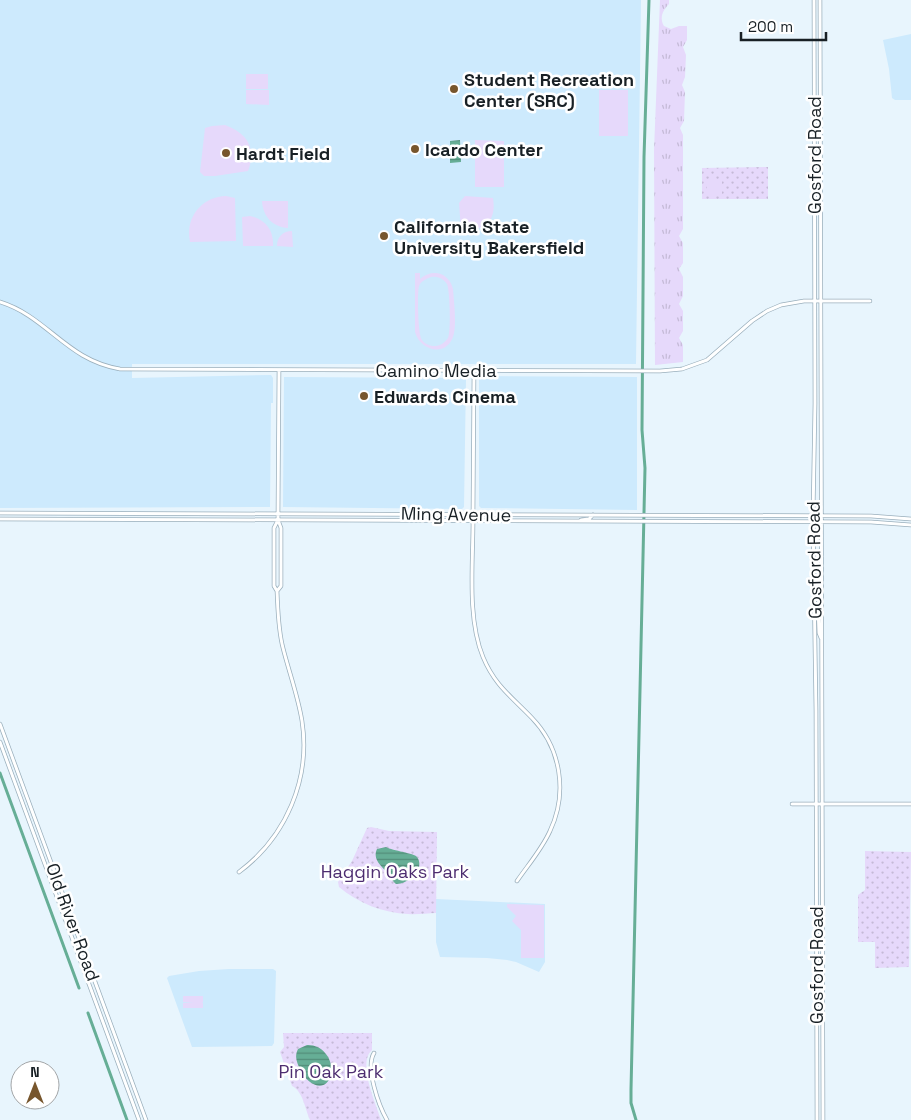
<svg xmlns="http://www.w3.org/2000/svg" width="911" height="1120" viewBox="0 0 911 1120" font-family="'Space Grotesk',sans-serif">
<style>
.built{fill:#cdeafd}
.grass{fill:url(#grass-tufts)}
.park{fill:url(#park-dots)}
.pitch{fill:#e6d9fb;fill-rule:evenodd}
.water{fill:url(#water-rules)}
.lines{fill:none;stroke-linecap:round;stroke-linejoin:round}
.canal{stroke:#66ae96;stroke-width:3}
.secondary-casing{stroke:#9aafbc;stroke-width:4.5}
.secondary{stroke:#fff;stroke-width:3}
.poi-dot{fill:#77562d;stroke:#fff;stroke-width:2}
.labels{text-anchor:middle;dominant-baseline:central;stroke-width:5;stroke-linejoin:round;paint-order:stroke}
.poi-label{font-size:18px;font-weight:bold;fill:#182025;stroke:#fff;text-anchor:start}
.street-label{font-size:18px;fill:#182025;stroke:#fff}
.park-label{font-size:18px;fill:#4d2d70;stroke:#fff}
</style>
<defs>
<pattern id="grass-tufts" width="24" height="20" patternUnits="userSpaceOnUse" patternTransform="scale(1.25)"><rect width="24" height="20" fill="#e6d9fb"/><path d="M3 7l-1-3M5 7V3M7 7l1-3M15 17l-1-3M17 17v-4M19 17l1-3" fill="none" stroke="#c5bad7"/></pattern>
<pattern id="park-dots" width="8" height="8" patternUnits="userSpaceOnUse" patternTransform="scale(1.25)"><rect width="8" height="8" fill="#e6d9fb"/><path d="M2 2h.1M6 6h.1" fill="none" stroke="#c5bad7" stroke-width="1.8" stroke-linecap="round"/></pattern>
<pattern id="water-rules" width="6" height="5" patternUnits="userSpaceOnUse" patternTransform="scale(1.25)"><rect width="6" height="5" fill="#66ae96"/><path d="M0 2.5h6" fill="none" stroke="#538d7a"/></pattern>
</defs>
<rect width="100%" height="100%" fill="#e8f5fd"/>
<!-- built -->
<path class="built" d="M 0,0 L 641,0 L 636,364 L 132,364 L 132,378 L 271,375 L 273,378 L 273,403 L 271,403 L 270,507 L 0,508 Z
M 911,34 L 911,100 L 895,100 L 892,98 L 889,69 L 883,40 Z
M 481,376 L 637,377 L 637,510 L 481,508 L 479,506 L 479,378 Z
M 284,377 L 466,378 L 464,507 L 462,509 L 283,507 Z
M 436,899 L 545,904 L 545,962 L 539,972 L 516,962 L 507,960 L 487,958 L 440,957 L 436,942 Z
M 229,969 L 273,969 L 276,971 L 274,1043 L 272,1046 L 192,1047 L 167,978 L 169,976 L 199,971 Z"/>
<!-- grass -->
<path class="grass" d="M 660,0 L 669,0 L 669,4 C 663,10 659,18 664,26 L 671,29 L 679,26 L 687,26 L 687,40 L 683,47 L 686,55 L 685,77 L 682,85 L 685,92 L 684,121 L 680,128 L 683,135 L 683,229 L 679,236 L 683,243 L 683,263 L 679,269 L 683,277 L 683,296 L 679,304 L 683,311 L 683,331 L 679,338 L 683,345 L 683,362 L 655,365 L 654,150 Z"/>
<!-- park -->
<path class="park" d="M 768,167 L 768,199 L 702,199 L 702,168 Z
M 371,827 L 389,831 L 437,832 L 436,913 C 427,913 417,915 408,914 C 383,913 358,903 339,887 L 338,882 L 352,861 L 367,828 Z
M 865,851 L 911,852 L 909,967 L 875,968 L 875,942 L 858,942 L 858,895 L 865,890 Z
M 283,1033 L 372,1033 L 372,1050 C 357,1063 376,1104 381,1120 L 310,1120 C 305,1109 303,1091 292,1086 L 280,1052 L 284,1047 Z"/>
<!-- pitch -->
<path class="pitch" d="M 246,74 L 268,74 L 268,89 L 246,89 Z
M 246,90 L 269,90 L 269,105 L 246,104 Z
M 599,90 L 628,90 L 628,136 L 599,136 Z
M 225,125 C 247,133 257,148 248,171 L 215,176 L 204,176 L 200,172 L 205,128 L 212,126 Z
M 475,140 L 504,141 L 504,187 L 475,187 Z
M 707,180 L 722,180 L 722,196 L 707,196 Z
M 226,196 L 235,198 L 236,241 L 190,242 C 185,218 201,197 226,196 Z
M 465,196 L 493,198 C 497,223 483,231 461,230 L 459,203 Z
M 262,201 L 288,201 L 288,228 C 273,227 263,217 262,201 Z
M 250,216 C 265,219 274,230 273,246 L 243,246 L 242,217 Z
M 292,231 L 293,247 L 277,246 C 277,237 283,231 292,231 Z
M 415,273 L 420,273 L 420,279 C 433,268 449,273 453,289 C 454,302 457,326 453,337 C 445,358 420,350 415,332 ZM 431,277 C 437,276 443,278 447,284 C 450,291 451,331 448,338 C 445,342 441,346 435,346 C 430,346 425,344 422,340 C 418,334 417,294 419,286 C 421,281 426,279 431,277 Z
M 353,870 L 369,871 L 368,887 L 353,886 Z
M 507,904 L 544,905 L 544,958 L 521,958 L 521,930 L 512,921 L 516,916 L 507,907 Z
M 183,996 L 203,996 L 203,1002 L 202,1002 L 203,1003 L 203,1008 L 183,1008 L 183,1003 L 194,1002 L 183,1002 Z"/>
<!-- water -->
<path class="water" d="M 460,140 L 461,162 L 450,163 L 450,141 Z
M 386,847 C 393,851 414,853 417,857 C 426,869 407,885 396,884 C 392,881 391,877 388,874 C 382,866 372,860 377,849 Z
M 307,1045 C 322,1044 334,1059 331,1074 C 326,1095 307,1084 301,1071 C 297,1063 294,1057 298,1049 Z"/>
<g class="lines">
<!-- canal -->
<path class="canal" d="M 0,773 L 79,988
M 88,1013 L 127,1120
M 636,1120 L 631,1103 L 631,1090 L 645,468 L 642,430 L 644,157 L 649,0"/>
<!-- secondary casing -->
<g class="secondary-casing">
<path id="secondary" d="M 814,0 L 815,403 L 813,516 L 816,711 L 817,1120
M 820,0 L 823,1120
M 0,302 C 48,317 66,360 120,369 L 660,371 L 682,369 L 707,360 L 752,321 L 767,311 L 781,305 L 804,301 L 870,301
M 0,513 L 871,516 L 911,519
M 473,515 L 474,371
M 0,519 L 871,522 L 911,525
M 581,520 L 589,519 L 593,515
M 473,522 C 473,564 467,618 483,657 C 495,686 512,697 532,718 C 561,748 568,793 550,831 C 542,849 528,865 517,881
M 277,591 L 281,586 L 281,528 L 278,520 L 278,514 L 279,370
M 814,602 L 818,606 L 819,633 L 821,638
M 0,724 L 146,1120
M 0,742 L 139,1120
M 792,804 L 911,804
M 239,872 C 286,837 311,779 302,721 C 298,696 289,672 283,648 C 278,629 278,610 277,591 L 274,586 L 274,528 L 278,520
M 374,1053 C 365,1068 379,1106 387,1120"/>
</g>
<!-- secondary -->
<use href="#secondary" class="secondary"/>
</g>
<!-- markers -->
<g class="poi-dot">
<circle cx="454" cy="89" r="5"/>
<circle cx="415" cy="149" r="5"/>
<circle cx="226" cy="153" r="5"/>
<circle cx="384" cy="236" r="5"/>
<circle cx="364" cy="396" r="5"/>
</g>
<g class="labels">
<!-- poi labels -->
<g class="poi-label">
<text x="464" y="79">Student Recreation<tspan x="464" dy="21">Center (SRC)</tspan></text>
<text x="425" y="149">Icardo Center</text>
<text x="236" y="153">Hardt Field</text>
<text x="394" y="226">California State<tspan x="394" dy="21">University Bakersfield</tspan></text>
<text x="374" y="396">Edwards Cinema</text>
</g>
<!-- street labels -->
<g class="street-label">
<text transform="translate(814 155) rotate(-90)">Gosford Road</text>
<text x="436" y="370">Camino Media</text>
<text transform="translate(456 514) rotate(1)">Ming Avenue</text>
<text transform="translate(814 560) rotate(-91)">Gosford Road</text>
<text transform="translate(73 922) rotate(70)">Old River Road</text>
<text transform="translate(816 965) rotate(-90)">Gosford Road</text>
</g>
<!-- park labels -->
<g class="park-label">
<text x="395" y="871">Haggin Oaks Park</text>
<text x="331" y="1071">Pin Oak Park</text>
</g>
</g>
<!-- north arrow -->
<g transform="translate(35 1085)"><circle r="24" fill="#ffffff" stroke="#a3a6a8"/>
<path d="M0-4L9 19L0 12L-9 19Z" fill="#77562d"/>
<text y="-8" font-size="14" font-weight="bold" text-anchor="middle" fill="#182025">N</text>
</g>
<!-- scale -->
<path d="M741 32v8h85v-8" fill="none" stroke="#182025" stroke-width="2.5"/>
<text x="748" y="32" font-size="15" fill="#182025" stroke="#ffffff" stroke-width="4" paint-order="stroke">200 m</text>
</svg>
